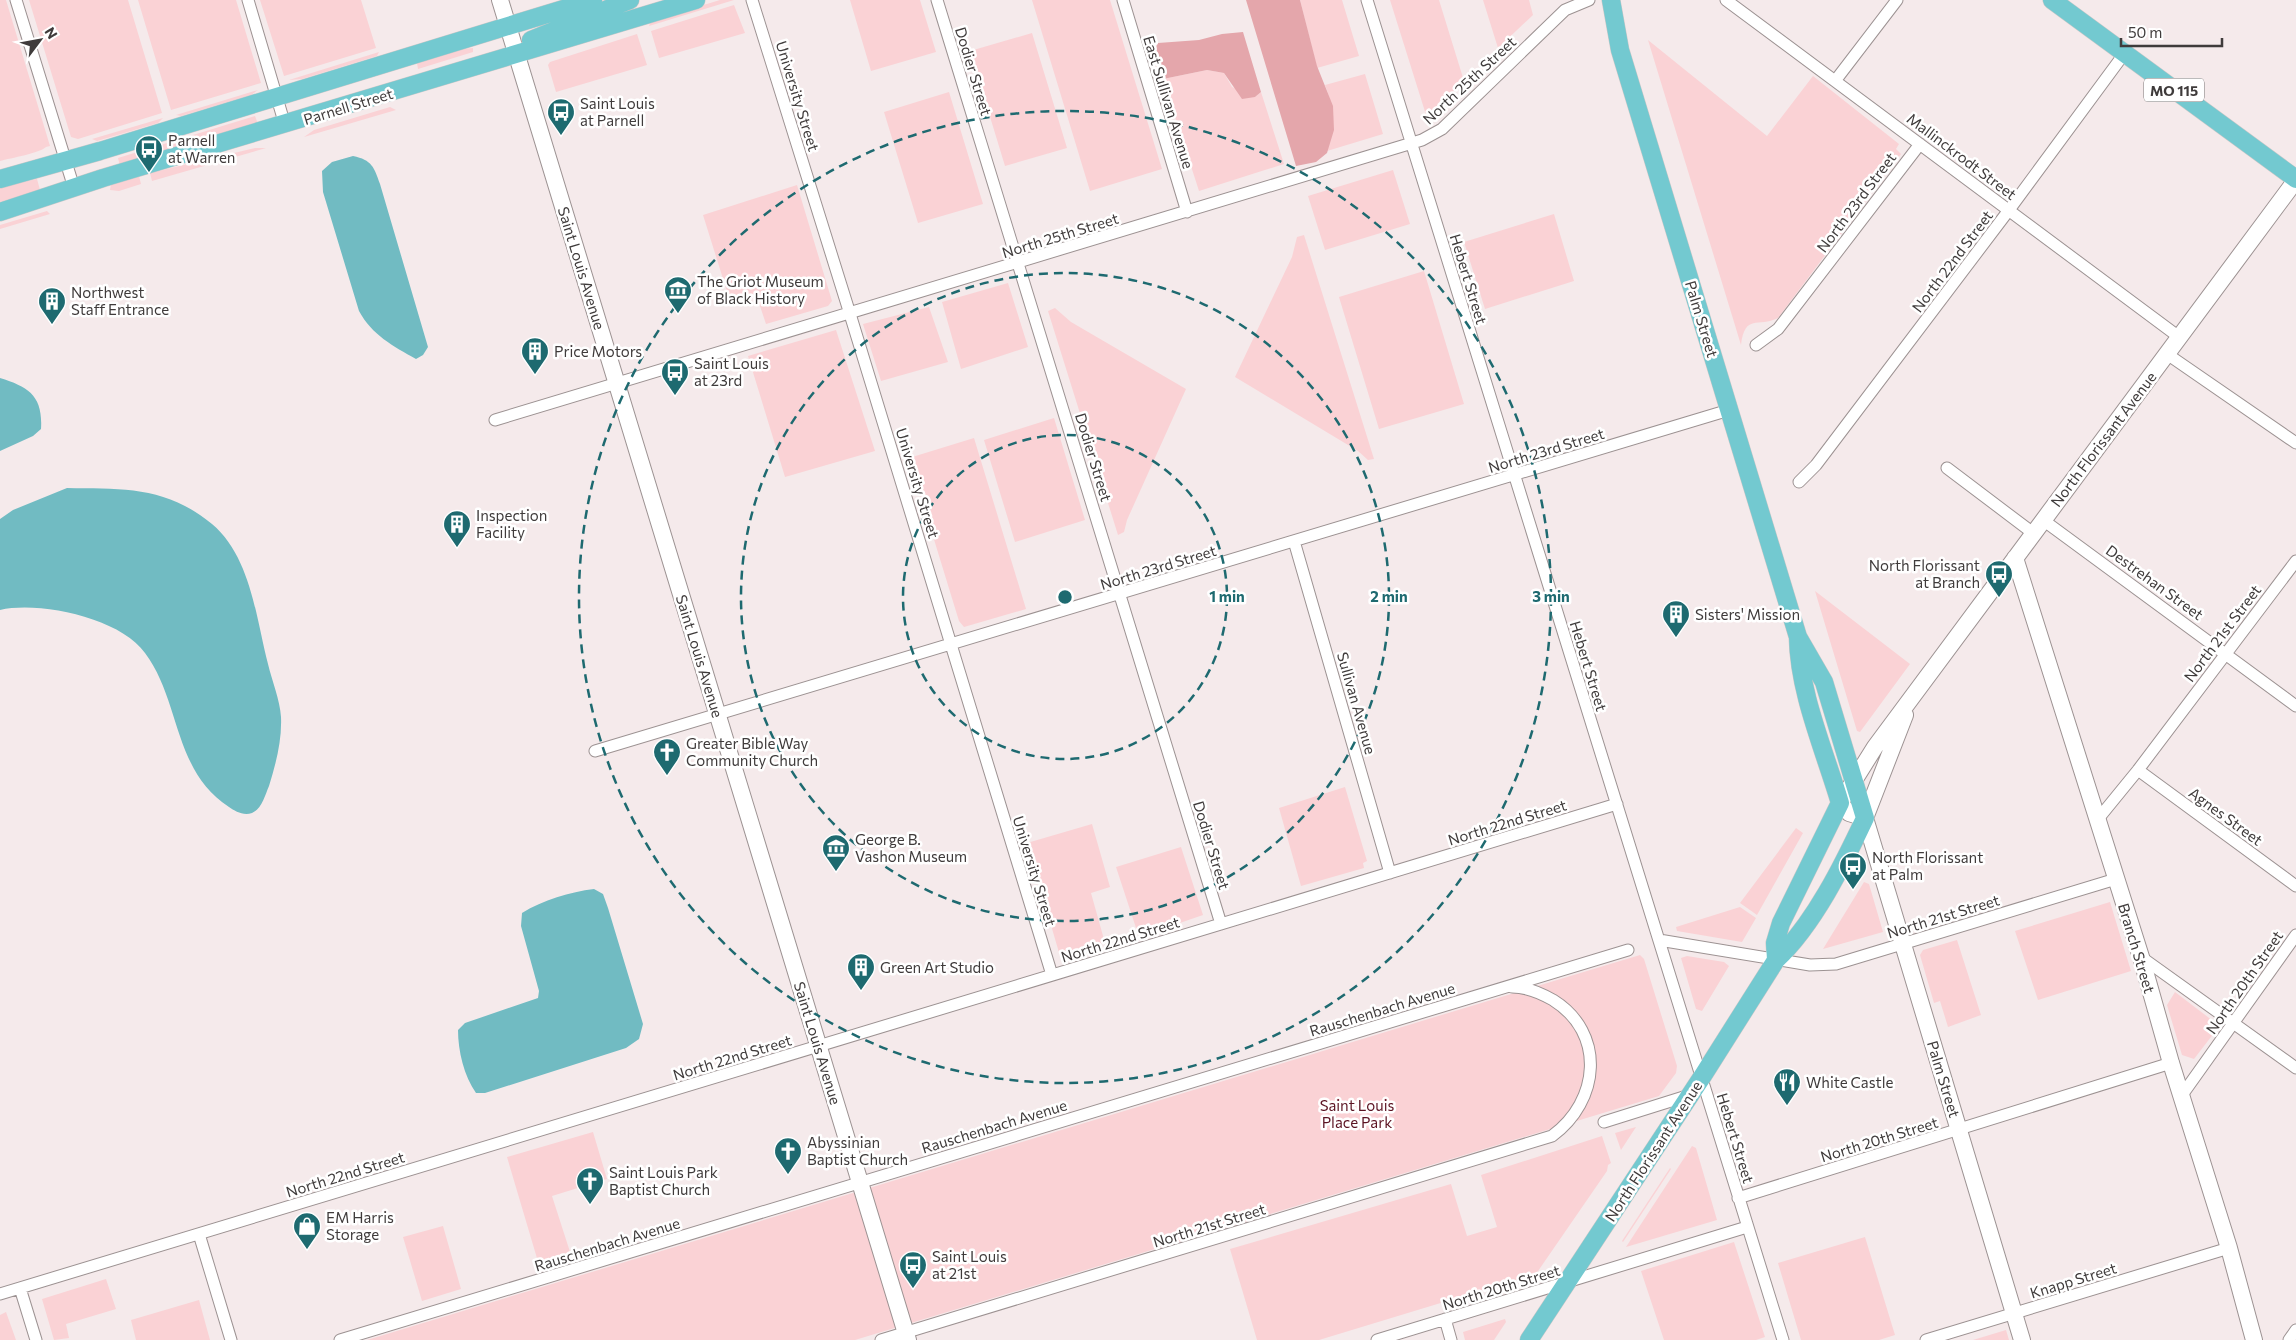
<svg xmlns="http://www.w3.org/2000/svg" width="2296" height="1340" viewBox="0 0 2296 1340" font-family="Commissioner,sans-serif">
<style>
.green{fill:#fad2d5}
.forest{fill:#e4a6ab}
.water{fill:#71bbc2}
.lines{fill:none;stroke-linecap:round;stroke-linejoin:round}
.street-casing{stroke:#9c9292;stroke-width:13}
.secondary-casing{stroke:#9c9292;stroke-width:18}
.primary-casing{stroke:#c9c8c8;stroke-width:19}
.street{stroke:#fff;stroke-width:11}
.secondary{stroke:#fff;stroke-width:16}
.primary{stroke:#73c9d0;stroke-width:18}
.ring{fill:none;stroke:#1e6a70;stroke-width:2.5;stroke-dasharray:9 6}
.labels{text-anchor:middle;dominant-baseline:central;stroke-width:5;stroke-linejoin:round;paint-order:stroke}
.shield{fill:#fff;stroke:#797676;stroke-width:1}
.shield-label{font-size:14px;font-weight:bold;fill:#3f3b3b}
.street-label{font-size:15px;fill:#3f3b3b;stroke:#fff}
.poi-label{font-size:15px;fill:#3f3b3b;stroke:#fff;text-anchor:start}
.park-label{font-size:15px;fill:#5b1322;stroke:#fff}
.centre{fill:#1e6a70;stroke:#fff;stroke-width:2.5}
.ring-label{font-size:15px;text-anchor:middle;font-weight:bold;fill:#1e6a70;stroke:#fff;stroke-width:5;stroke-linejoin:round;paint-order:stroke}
</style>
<rect width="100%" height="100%" fill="#f5eaeb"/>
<!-- green -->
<path class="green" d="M 0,0 L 6,0 L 50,146 L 46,147 C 40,153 11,158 0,161 Z
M 29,0 L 128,0 L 162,113 L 78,139 L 71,137 Z
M 138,0 L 236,0 L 261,83 L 171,110 Z
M 260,0 L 361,0 L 376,48 L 284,76 Z
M 720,0 L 734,0 L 649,26 L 651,21 Z
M 850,0 L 920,0 L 936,52 L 871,71 Z
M 1032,0 L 1110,0 L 1162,169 L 1090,191 Z
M 1300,0 L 1342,0 L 1359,56 L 1317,68 Z
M 1390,0 L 1439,0 L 1464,81 L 1427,118 Z
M 1483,0 L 1529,0 L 1533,15 L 1498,48 Z
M 734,5 L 745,33 L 659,58 L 651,31 Z
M 1032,33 L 1067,148 L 1005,166 L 970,51 Z
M 637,34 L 647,65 L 556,92 L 548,65 L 550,62 Z
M 1648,40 L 1767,136 L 1813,76 L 1899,144 L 1896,149 L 1901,154 L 1778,318 C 1758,328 1745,313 1741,345 Z
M 473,48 L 473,52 L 418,69 L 417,63 L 461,49 Z
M 379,52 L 377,56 L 302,79 L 289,80 Z
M 1207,70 L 1224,73 L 1232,87 L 1255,97 L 1261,92 L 1284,164 L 1199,191 L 1163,79 Z
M 1365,74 L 1383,134 L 1327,151 C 1335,124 1335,111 1325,85 Z
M 258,90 L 251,95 L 181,116 L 176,115 Z
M 949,92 L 983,204 L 918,223 L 884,112 Z
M 390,107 L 396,110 L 304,137 L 314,130 Z
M 255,116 L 258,124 L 120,166 L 118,158 Z
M 163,118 L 158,123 L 97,141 L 92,139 Z
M 255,148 L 266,148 L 152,181 L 150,173 Z
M 1393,170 L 1410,224 L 1325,250 L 1308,196 Z
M 139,176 L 141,184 L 119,191 L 110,190 L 111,184 Z
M 37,179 L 40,190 L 0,202 L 0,187 Z
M 797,185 L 832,301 L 828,306 L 766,324 L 756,294 L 730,301 L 703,215 Z
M 47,211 L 50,214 L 0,229 L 0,225 Z
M 1554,214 L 1574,281 L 1485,309 L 1464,242 Z
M 1304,235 L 1374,459 L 1368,460 L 1358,451 L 1235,377 L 1292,257 L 1297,237 Z
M 1424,271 L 1464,404 L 1379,429 L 1339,297 Z
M 1008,283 L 1028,347 L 961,369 L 942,302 Z
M 929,307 L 948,362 L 881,381 L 863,324 Z
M 1055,308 L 1071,322 L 1186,389 L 1127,520 L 1124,532 L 1118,535 L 1048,311 Z
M 836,330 L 875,451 L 785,477 L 748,356 Z
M 1054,418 L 1085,520 L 1015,542 L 984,440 Z
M 974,438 L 1026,609 L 964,627 L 959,621 L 909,458 Z
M 1815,591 L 1910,664 L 1860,732 L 1857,731 Z
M 1345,787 L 1367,861 L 1363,863 L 1364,868 L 1301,886 L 1279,808 Z
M 1092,824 L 1110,887 L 1091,893 L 1105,943 L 1060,956 L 1027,843 Z
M 1796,828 L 1803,833 L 1757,915 L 1740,903 Z
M 1181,847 L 1203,915 L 1139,937 L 1116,867 Z
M 1864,882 L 1869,884 L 1883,932 L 1823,949 Z
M 2110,902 L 2131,971 L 2038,1000 L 2015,931 Z
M 1740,907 L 1756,918 L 1742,942 L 1677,931 L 1676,927 Z
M 1957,940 L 1981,1015 L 1948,1027 L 1940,1001 L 1934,1003 L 1920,955 L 1923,950 Z
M 1640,955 L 1644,959 L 1677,1066 L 1676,1073 L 1659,1096 L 855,1340 L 367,1340 Z
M 1687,956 L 1724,962 L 1729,966 L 1702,1011 L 1696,1009 L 1681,958 Z
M 2175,992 L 2217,1024 L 2214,1033 L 2194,1059 L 2182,1055 L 2167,1005 Z
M 1636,1127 L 1621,1150 L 1615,1133 Z
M 593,1132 L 607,1179 L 552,1196 L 571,1255 L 539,1265 L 507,1157 Z
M 1602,1136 L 1611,1163 L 1608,1165 L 1607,1171 L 1536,1274 L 1319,1340 L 1257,1340 L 1230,1249 L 1451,1184 L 1467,1236 L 1497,1227 L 1481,1175 Z
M 1692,1146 L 1696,1148 L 1717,1220 L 1626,1247 Z
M 1670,1168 L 1671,1169 L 1623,1242 L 1622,1241 Z
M 443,1226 L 461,1289 L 422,1301 L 403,1237 Z
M 1865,1237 L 1895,1335 L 1879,1340 L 1801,1340 L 1778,1263 Z
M 1734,1242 L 1765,1337 L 1756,1340 L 1664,1340 L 1641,1271 Z
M 106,1279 L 116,1309 L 66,1324 L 69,1338 L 54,1340 L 42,1299 Z
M 199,1300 L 210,1340 L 136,1340 L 131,1320 Z
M 6,1312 L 16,1340 L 0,1340 L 0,1315 Z
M 1505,1319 L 1506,1322 L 1494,1340 L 1465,1340 L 1463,1332 Z
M 2006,1330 L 2009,1340 L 1973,1340 Z"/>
<!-- forest -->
<path class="forest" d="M 1246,0 L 1300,0 L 1317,66 L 1333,106 L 1334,130 L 1327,153 L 1316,162 L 1296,166 Z
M 1243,32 L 1261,92 L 1255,97 L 1242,99 L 1224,73 L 1207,70 L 1163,79 L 1155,49 L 1158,43 L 1199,40 L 1222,34 Z"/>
<!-- water -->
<path class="water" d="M 353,156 C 372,160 374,167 380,184 L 428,347 L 423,355 L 416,359 C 393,346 372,335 359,311 L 323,192 L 322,171 L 332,162 Z
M 0,378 C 29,387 43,396 41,429 L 33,436 L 0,451 Z
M 67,488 C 124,489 166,486 212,524 C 251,557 256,618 268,664 C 272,681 280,700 281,717 C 282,741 276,763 269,786 C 265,795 262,809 252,813 C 243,816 235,811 229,807 C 173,771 181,701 145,653 C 120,618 40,601 0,610 L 0,519 L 13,510 Z
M 594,889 L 603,894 L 608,908 L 643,1024 L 639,1039 L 626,1048 L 485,1093 L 476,1093 C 464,1076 458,1051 458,1030 L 465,1023 L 538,998 L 539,991 L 521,926 L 522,913 C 543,900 570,892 594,889 Z"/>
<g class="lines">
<!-- street casing -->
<g class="street-casing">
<path id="street" d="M 16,0 L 74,188
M 248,0 L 285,125
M 752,0 L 850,314 L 1052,975
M 937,0 L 1221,924
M 1123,0 L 1187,212
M 1367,0 L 1783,1340
M 1726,0 L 2179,337
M 1835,81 L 1897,0
M 1756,345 L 1778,329 L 1920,144
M 2167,354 L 2296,443
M 495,420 L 1422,140 L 1442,129 L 1565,10 L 1589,0
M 1947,468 L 2033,533
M 1799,482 L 1816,465 L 2009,210 L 2124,54
M 2043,520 L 2296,706
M 1294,541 L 1390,873
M 595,751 L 1729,410
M 2138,770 L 2296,886
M 2098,819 L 2138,770 L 2296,561
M 1659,940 L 1810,965 L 1836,964 L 2116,879
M 2141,957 L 2296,1068
M 2182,1095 L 2296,935
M 1604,1122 L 1690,1095
M 1738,1198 L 2171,1063
M 199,1234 L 231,1340
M 20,1288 L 36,1340
M 0,1294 L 1617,804
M 1445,1319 L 1451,1340
M 340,1340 L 1628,950
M 881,1340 L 1552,1136 C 1600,1101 1606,1033 1553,1000 C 1541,993 1527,987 1512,987
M 1377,1340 L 1747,1227
M 1926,1340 L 2229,1248
M 2289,1340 L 2296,1330"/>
</g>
<!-- secondary casing -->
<g class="secondary-casing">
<path id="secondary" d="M 500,0 L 908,1340
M 2015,558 L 2141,957 L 2171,1063 L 2229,1248 L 2254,1340
M 1865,818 L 1849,813 L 1840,803 L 1875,747 L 2296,180
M 1865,818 L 2022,1340
M 1865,818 L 1905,715"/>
</g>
<!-- primary casing -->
<g class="primary-casing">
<path id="primary" d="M 2052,0 L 2296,179
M 531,40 L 630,0
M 0,179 L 100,151 L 593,0
M 0,212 L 103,178 L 696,0
M 1776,960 L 1775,943 L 1781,923 L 1840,803 C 1824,749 1799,693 1798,637
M 1529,1340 L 1702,1077 L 1776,960 C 1814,924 1843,865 1865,818 L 1824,682 L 1798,637 L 1620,50 L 1611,0"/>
</g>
<!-- street -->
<use href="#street" class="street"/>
<!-- secondary -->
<use href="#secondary" class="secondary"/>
<!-- primary -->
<use href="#primary" class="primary"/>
</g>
<!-- distance rings -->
<g class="ring">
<circle cx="1065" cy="597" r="162"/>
<circle cx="1065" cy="597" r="324"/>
<circle cx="1065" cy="597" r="486"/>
</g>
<!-- icons -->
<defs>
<g id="bus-pin" transform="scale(1.4375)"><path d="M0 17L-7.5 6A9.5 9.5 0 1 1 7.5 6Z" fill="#1e6a70" stroke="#fff"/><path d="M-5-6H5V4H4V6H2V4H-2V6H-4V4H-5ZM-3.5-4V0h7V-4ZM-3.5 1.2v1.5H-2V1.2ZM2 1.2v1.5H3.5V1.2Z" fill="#fff"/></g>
<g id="museum-pin" transform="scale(1.4375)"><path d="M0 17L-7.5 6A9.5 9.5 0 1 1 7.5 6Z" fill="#1e6a70" stroke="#fff"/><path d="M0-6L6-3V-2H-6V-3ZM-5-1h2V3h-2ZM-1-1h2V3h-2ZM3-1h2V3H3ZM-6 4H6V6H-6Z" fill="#fff"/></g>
<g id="building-pin" transform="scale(1.4375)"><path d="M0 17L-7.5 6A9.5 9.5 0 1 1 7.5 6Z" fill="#1e6a70" stroke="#fff"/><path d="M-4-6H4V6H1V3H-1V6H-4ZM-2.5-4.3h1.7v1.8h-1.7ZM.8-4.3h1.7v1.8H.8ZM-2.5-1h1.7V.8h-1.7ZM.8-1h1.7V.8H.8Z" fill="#fff"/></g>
<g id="church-pin" transform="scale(1.4375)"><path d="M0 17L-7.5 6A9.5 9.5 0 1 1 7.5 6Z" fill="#1e6a70" stroke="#fff"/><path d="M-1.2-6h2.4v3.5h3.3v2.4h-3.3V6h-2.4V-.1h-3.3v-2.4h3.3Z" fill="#fff"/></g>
<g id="restaurant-pin" transform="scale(1.4375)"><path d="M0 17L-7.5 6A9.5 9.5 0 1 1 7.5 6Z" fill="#1e6a70" stroke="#fff"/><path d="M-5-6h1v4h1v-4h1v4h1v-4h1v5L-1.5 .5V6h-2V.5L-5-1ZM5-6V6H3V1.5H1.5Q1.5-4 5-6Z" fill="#fff"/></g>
<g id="shop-pin" transform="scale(1.4375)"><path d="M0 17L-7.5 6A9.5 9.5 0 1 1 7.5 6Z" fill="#1e6a70" stroke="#fff"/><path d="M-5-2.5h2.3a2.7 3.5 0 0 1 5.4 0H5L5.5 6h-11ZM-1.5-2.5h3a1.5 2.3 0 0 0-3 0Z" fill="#fff"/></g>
</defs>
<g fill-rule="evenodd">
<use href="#bus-pin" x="561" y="112"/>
<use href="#bus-pin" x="149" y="149"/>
<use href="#museum-pin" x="678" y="290"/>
<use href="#building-pin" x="52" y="301"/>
<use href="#building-pin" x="535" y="351"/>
<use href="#bus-pin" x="675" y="372"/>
<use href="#building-pin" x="457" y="524"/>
<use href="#bus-pin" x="1999" y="574"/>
<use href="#building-pin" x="1676" y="614"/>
<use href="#church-pin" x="667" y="752"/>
<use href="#museum-pin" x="836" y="848"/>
<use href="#bus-pin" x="1853" y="866"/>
<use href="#building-pin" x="861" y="967"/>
<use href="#restaurant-pin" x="1787" y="1082"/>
<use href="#church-pin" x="788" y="1151"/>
<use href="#church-pin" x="590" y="1181"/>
<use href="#shop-pin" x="307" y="1226"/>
<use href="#bus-pin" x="913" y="1265"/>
</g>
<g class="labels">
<!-- shield labels -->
<rect class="shield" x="2144" y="78.5" width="60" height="23" rx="4"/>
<g class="shield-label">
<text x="2174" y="90">MO 115</text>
</g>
<!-- street labels -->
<g class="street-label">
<text transform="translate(974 71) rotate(73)">Dodier Street</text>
<text transform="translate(1469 80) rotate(-43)">North 25th Street</text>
<text transform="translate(798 96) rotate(73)">University Street</text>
<text transform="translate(1169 102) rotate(73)">East Sullivan Avenue</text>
<text transform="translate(348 106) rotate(-17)">Parnell Street</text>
<text transform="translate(1962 156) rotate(37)">Mallinckrodt Street</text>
<text transform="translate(1856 202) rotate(-53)">North 23rd Street</text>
<text transform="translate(1060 235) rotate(-17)">North 25th Street</text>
<text transform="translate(1952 261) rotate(-53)">North 22nd Street</text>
<text transform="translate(582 268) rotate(73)">Saint Louis Avenue</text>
<text transform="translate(1469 279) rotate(73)">Hebert Street</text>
<text transform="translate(1702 319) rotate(73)">Palm Street</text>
<text transform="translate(2103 439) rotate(-53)">North Florissant Avenue</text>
<text transform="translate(1546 450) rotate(-17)">North 23rd Street</text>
<text transform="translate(1094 457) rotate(73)">Dodier Street</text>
<text transform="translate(918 483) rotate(73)">University Street</text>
<text transform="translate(1158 567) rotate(-17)">North 23rd Street</text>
<text transform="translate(2155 582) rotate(36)">Destrehan Street</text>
<text transform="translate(2222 633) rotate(-53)">North 21st Street</text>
<text transform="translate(700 656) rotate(73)">Saint Louis Avenue</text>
<text transform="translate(1589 666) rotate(73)">Hebert Street</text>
<text transform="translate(1357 703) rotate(74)">Sullivan Avenue</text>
<text transform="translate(2226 816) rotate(36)">Agnes Street</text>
<text transform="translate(1507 822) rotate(-17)">North 22nd Street</text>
<text transform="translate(1212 845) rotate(73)">Dodier Street</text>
<text transform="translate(1035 871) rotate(73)">University Street</text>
<text transform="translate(1943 916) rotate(-17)">North 21st Street</text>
<text transform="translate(1120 939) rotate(-17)">North 22nd Street</text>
<text transform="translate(2137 948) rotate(73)">Branch Street</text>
<text transform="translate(2244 982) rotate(-55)">North 20th Street</text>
<text transform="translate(1382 1009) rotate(-17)">Rauschenbach Avenue</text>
<text transform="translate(818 1043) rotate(73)">Saint Louis Avenue</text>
<text transform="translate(732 1057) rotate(-17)">North 22nd Street</text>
<text transform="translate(1944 1079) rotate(73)">Palm Street</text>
<text transform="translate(994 1126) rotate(-17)">Rauschenbach Avenue</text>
<text transform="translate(1736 1138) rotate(73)">Hebert Street</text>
<text transform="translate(1879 1139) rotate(-17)">North 20th Street</text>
<text transform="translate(1653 1151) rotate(-57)">North Florissant Avenue</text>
<text transform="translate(345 1174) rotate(-17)">North 22nd Street</text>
<text transform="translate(1209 1225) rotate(-17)">North 21st Street</text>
<text transform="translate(607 1244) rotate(-17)">Rauschenbach Avenue</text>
<text transform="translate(2073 1280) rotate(-17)">Knapp Street</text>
<text transform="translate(1501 1287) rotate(-17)">North 20th Street</text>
</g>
<!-- poi labels -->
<g class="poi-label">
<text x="580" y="103">Saint Louis<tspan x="580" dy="17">at Parnell</tspan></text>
<text x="168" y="140">Parnell<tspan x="168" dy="17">at Warren</tspan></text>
<text x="697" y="281">The Griot Museum<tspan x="697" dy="17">of Black History</tspan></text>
<text x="71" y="292">Northwest<tspan x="71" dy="17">Staff Entrance</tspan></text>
<text x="554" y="351">Price Motors</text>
<text x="694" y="363">Saint Louis<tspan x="694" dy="17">at 23rd</tspan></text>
<text x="476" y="515">Inspection<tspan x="476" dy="17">Facility</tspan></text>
<text x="1980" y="565" text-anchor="end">North Florissant<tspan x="1980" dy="17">at Branch</tspan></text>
<text x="1695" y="614">Sisters' Mission</text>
<text x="686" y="743">Greater Bible Way<tspan x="686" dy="17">Community Church</tspan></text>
<text x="855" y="839">George B.<tspan x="855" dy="17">Vashon Museum</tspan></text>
<text x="1872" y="857">North Florissant<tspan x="1872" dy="17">at Palm</tspan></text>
<text x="880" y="967">Green Art Studio</text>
<text x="1806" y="1082">White Castle</text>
<text x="807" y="1142">Abyssinian<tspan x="807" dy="17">Baptist Church</tspan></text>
<text x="609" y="1172">Saint Louis Park<tspan x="609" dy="17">Baptist Church</tspan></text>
<text x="326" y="1217">EM Harris<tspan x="326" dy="17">Storage</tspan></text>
<text x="932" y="1256">Saint Louis<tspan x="932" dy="17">at 21st</tspan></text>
</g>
<!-- park labels -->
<g class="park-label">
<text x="1357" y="1105">Saint Louis<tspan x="1357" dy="17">Place Park</tspan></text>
</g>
</g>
<circle cx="1065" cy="597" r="8" class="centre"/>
<g class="ring-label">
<text x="1227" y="602">1 min</text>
<text x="1389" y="602">2 min</text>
<text x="1551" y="602">3 min</text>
</g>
<!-- north arrow -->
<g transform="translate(40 40) rotate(58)" stroke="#ffffff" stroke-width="4" paint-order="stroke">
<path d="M0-4L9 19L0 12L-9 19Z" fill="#3f3b3b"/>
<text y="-8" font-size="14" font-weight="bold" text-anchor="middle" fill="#3f3b3b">N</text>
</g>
<!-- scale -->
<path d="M2121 38v8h101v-8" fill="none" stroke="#3f3b3b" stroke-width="2.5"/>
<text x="2128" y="38" font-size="15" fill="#3f3b3b" stroke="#ffffff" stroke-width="4" paint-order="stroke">50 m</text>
</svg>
